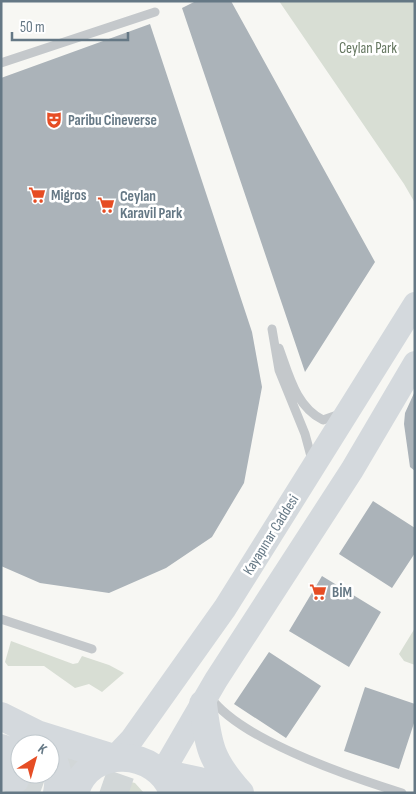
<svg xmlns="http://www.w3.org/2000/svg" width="416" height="794" viewBox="0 0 416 794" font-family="'Sofia Sans Condensed',sans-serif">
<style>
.green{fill:#d8ded4}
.building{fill:#abb3b9}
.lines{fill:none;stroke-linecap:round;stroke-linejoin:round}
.trunk-tunnel{stroke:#d2d7d8;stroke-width:28;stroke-dasharray:28 14;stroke-linecap:butt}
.service{stroke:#c4c8cb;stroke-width:9}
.secondary{stroke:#d4d9dd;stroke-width:24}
.trunk{stroke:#d4d9dd;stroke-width:28}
.labels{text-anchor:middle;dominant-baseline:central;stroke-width:5;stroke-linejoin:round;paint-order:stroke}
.park-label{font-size:15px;fill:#657760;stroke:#fff}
.poi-label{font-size:15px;font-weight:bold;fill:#657885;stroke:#fff;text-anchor:start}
.street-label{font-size:15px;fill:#657885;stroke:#fff}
</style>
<rect width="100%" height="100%" fill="#f7f7f3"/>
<!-- green -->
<path class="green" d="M 279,1 L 415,1 L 415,203 L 404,184 Z
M 415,628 L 415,665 L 404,661 L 399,654 Z
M 11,641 L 73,664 L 78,663 L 82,656 L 109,665 L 124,673 L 102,692 L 89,684 L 75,688 L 44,666 L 8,666 L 5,662 Z
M 119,779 L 135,783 L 144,793 L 99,793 L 111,781 Z"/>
<!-- building -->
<path class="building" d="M 196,1 L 231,1 L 375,262 L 305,372 L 182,8 Z
M 150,24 L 252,332 L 262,387 L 244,483 L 212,537 L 166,568 L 109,593 L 40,583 L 1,566 L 1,78 Z
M 415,391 L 415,471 L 410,467 L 404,424 L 405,413 Z
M 373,501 L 415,528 L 415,553 L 392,588 L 339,554 Z
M 322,576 L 381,612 L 349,667 L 289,631 Z
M 269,652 L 321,686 L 286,738 L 234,704 Z
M 365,687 L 415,704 L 415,720 L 399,769 L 344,751 Z"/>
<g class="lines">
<!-- trunk-tunnel -->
<path class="trunk-tunnel" d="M 63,769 L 132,793
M 15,780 L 51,793"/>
<!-- service -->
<path class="service" d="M 1,63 L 155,12
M 272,329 L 279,370 L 305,434 L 312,460
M 279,348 C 289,375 296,407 323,420 L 340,414
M 1,619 L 92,649
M 210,697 C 241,740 351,777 402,793"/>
<!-- secondary -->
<path class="secondary" d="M 114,758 L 132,739 L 225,608 L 415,304
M 162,773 L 216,680 L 352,470 L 415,363"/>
<!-- trunk -->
<path class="trunk" d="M 203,704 C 208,746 211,761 240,793
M 1,716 L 37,734 L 114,758
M 1,748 L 20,755
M 50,754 C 57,765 60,780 57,793
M 162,773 L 199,781 L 233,793
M 1,776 L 15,780
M 75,793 C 88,744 158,748 173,793"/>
</g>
<!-- icons -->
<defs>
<g id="theatre-bare" transform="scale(1.35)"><path d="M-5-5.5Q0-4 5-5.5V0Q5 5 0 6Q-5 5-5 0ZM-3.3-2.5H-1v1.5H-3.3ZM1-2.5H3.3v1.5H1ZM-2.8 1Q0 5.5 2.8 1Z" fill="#e64d24" stroke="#fff" stroke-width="2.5" paint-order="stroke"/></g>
<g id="supermarket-bare" transform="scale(1.35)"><path d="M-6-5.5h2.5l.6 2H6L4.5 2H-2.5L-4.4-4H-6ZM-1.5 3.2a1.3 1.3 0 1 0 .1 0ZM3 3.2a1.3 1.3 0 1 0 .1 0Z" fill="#e64d24" stroke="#fff" stroke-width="2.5" paint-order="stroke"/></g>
</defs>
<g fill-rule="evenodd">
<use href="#theatre-bare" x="54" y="120"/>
<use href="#supermarket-bare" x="37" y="195"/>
<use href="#supermarket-bare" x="106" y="205"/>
<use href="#supermarket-bare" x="318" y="592"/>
</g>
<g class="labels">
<!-- park labels -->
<g class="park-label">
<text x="368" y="48">Ceylan Park</text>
</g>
<!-- poi labels -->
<g class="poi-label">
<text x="68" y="120">Paribu Cineverse</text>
<text x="51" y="195">Migros</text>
<text x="120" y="196">Ceylan<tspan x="120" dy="17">Karavil Park</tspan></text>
<text x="332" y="592">BİM</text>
</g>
<!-- street labels -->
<g class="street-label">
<text transform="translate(271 535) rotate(-58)">Kayapınar Caddesi</text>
</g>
</g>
<!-- border -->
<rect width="416" height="794" fill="none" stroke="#657885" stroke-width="5"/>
<!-- north arrow -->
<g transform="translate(35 759) rotate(37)"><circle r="24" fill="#ffffff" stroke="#c1c9ce"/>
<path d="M0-4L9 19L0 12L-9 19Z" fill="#e64d24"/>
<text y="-8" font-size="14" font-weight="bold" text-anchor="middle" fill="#657885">K</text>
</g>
<!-- scale -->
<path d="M12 32v8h116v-8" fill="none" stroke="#657885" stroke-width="2.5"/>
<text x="20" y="32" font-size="15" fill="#657885" stroke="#ffffff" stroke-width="4" paint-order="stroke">50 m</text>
</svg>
